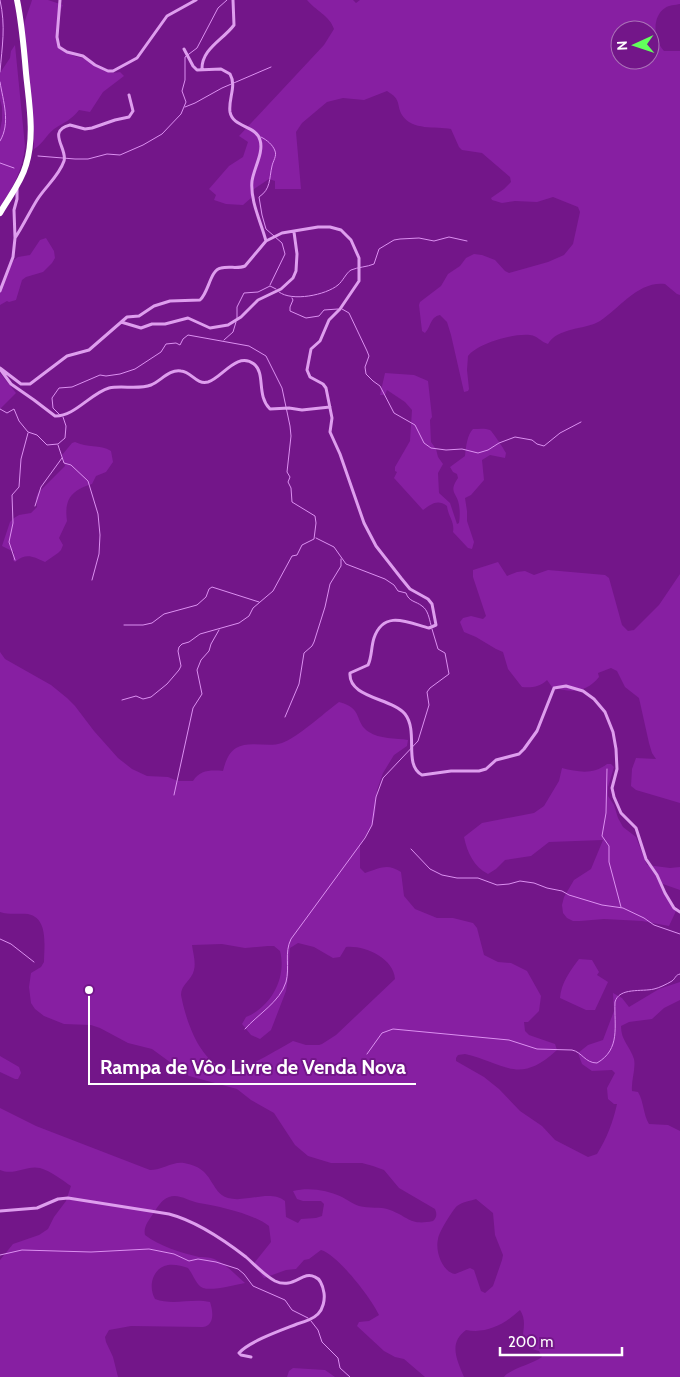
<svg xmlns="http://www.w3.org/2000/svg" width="680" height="1377" viewBox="0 0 680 1377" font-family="Cabin,sans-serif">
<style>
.green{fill:#871fa2;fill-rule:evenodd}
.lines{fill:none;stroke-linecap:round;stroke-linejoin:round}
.stream{stroke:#dc90f1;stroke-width:1}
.street{stroke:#de9eee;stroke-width:3}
.highway{stroke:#fff;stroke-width:6}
.leader{fill:none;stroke:#fff;stroke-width:2}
.callout-dot{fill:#fff;stroke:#731689;stroke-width:2}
.callout-label{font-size:20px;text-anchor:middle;font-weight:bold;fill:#fff;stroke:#731689;stroke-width:4;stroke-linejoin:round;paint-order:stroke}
</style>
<rect width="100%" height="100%" fill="#731689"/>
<!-- green -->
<path class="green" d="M 32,0 L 48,0 L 63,5 C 58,14 56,32 59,43 C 61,47 66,52 70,54 C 75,57 80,57 85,59 C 97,66 105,75 120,72 L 124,76 L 103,92 L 90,112 L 79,110 C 71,120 65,122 54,129 C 46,135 43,144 34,149 C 35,110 23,72 23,33 C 23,23 29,10 32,0 Z
M 307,0 L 353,0 L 356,3 L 360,0 L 680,0 L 680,4 C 675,5 669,5 665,8 C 651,17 654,41 664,51 L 680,51 L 680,295 L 677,294 L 665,284 C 638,281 620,308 600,321 C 585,330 558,327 548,344 C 541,342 538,336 530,335 C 514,333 478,343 468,356 L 467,370 L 469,389 L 468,391 L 464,392 L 451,335 L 447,322 L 440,315 C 430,317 431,327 425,333 L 422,331 L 419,305 L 420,302 L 441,286 L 448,274 L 460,266 L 466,258 L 474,254 L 482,255 L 495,260 L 505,271 L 509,273 L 548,262 L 564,255 L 573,244 L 580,212 L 578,207 L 553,197 L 537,202 L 515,201 L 502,203 L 492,200 L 491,198 L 504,189 L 511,182 L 510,177 L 482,153 L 462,150 L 459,147 L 451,129 C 436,126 412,131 402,115 C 396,104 402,100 387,91 L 364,100 L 343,98 L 327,102 L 302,123 L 296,132 L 301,189 L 275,189 L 275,181 L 269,179 L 251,191 L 251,198 L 243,205 L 226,204 L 214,200 L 216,195 L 209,189 L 229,166 L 243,157 L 248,142 L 239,136 L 324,45 L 334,29 C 330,16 315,10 307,0 ZM 620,30 L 650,30 L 650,60 L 620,60 Z
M 15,45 L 25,146 C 23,169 13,188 0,207 L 0,130 L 2,120 L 2,107 L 0,99 L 0,73 L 10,58 L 11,51 Z
M 46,238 L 54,251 L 55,258 L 52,263 L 43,272 L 26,277 L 22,280 L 16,300 L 9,302 L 7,301 L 0,305 L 0,286 L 14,260 L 18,257 L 30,255 L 40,240 Z
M 0,373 L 16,393 L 0,409 Z
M 385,373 L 414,375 L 428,381 L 432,417 L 430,420 L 431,442 L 436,449 L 438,457 L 443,464 L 438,473 L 439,493 L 450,503 L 457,524 L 459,523 C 460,517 460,511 459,505 C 457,492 448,493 458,478 L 457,474 L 453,472 L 450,467 L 465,456 C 466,447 467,435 473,429 C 478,429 485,428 490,430 C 492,431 504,449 506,453 L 505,458 L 490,455 L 482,460 L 484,480 L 471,495 L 465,498 L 467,511 L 467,521 L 474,542 L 472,549 L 468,548 L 453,532 C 455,522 448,516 447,506 C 437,499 432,504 423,510 L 394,478 L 397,472 L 395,471 L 395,467 L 410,441 L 412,410 L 405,402 L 387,390 L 385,395 L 380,395 Z
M 75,442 C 87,448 100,444 111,451 L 113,462 L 106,472 L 96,476 L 92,484 C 71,490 64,500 67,521 L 59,538 L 63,545 L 61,550 L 58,553 L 45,562 C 32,556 26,553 15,562 L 13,560 L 14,552 L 2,546 L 10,522 L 14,518 L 19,515 L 31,513 L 37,507 L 36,498 L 38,493 L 65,466 L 62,455 L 72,443 Z
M 498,562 L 507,576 L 517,572 L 525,571 L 534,575 L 548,570 L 605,575 L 609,578 L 622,625 L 628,631 L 634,630 L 659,605 L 680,574 L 680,803 L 636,790 L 631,786 L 632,769 L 636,758 L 656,759 L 652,753 L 649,743 L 639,698 L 625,687 L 617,671 L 611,668 L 598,673 L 599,677 C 586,693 571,693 552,687 L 547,680 C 540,687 531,688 522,687 L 508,669 L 503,652 L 496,649 L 476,637 L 464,632 L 460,622 L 463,618 L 471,616 L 483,619 L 486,616 L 473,577 L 473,570 Z
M 0,652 L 5,659 L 51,685 L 67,698 L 75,706 L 94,731 L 118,758 L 132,769 L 147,776 L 168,777 L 178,781 L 193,781 C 200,770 210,770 223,771 C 225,763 228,753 236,748 C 249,740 268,748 282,743 C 297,738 324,713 339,702 C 364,708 354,723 369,732 C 379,739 396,738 408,740 L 407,746 L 394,755 L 383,773 L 377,790 L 375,814 L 373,823 L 360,845 L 360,868 L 365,873 C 381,868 387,863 401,872 L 404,896 L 415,909 L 437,918 L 453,918 L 473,923 L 477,928 L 484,955 L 498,962 L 511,963 L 527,971 L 541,996 L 539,1011 L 528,1022 L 524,1022 L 525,1031 L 529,1035 L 555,1044 L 557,1050 C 519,1085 507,1064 465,1054 L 458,1055 L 456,1058 L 456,1061 L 484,1077 L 499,1089 L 520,1111 L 542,1126 L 555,1140 L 588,1157 L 597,1154 C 607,1138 613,1122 617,1104 L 614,1104 L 608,1099 L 607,1088 L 615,1073 L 612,1070 L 592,1071 L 582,1064 L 578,1053 L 588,1045 L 603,1040 L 614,1011 L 613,993 L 622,998 L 629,1007 L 659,989 L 680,982 L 680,1000 L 664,1008 L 652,1019 L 629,1022 L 621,1026 C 621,1041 630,1046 634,1059 C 636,1069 631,1080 632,1091 L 638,1092 C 644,1102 643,1114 649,1124 L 668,1125 L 680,1131 L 680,1377 L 504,1377 C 510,1369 532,1364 542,1357 L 539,1351 C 510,1344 532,1328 520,1310 C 505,1324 487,1334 466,1330 C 448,1343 457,1360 464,1377 L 425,1377 L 404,1359 L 395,1357 L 384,1351 L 357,1326 L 359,1322 L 369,1321 L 379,1315 C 371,1298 338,1255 321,1250 L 309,1259 L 304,1260 L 296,1269 L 286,1270 L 264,1278 L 255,1266 L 255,1262 L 271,1242 L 269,1226 C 254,1214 218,1206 199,1203 C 189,1201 178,1193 169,1197 C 161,1200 157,1208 153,1214 C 149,1220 143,1227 145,1235 C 159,1246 182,1253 199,1257 C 203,1257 207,1257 211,1258 C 225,1262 234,1274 245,1283 C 235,1285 212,1291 203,1288 C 196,1285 193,1274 188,1268 C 182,1266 175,1264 168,1265 C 152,1268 148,1287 155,1299 C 173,1306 191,1298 210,1302 C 213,1311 215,1325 203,1327 L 131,1326 L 109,1330 L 105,1337 L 106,1342 L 113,1357 L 118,1377 L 0,1377 L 0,1260 L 13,1244 L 39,1235 L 48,1229 L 54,1217 L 66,1201 L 71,1186 C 62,1180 51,1171 40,1168 C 26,1165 14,1176 0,1170 L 0,1108 L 36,1126 L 150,1170 C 162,1170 173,1161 184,1163 C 215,1168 209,1192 228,1198 C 246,1203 270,1189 285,1201 L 286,1217 L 298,1223 L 301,1219 L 316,1218 L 322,1216 L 324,1204 L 321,1201 L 303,1201 L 297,1199 L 293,1191 C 309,1187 327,1190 342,1197 C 348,1200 353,1204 359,1206 C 369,1209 380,1206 390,1210 C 409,1217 410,1226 433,1221 C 437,1217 437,1214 435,1209 L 399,1188 L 384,1170 L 373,1166 L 362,1163 L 331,1163 L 308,1156 L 295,1145 L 274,1113 L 251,1100 L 237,1089 L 189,1076 L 152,1049 L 128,1043 L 100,1028 L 91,1025 L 64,1024 L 44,1016 L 35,1009 L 31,1003 L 29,987 L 31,973 L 41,967 L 44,962 C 44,947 49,918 28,914 C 19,913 9,915 0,912 ZM 298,943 L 314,947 L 333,958 L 340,957 L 346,947 C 364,945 394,958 395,979 L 336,1035 L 322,1044 L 319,1045 L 306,1045 L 293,1041 C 280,1048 255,1064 241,1068 C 204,1078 186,1022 181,995 C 181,984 192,980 194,970 C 196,962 193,953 192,945 L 222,944 L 245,948 L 268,946 L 274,946 L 280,951 C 287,978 271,1007 246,1017 L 242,1024 L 251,1035 L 260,1039 L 271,1030 L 286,991 L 288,978 L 290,948 ZM 476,1199 L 493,1213 L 495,1235 L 503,1255 L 502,1260 L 493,1286 L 485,1293 L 481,1291 L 474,1270 L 470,1268 L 455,1274 C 442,1272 435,1251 438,1239 C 439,1232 452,1211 457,1206 C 462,1202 470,1201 476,1199 Z
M 607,764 L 611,764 L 614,767 L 608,787 L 608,796 L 614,805 L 618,818 L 623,827 L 636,837 L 647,865 L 670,868 L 680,867 L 680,890 L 660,883 L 676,911 L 669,926 L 642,921 L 604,919 L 580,921 L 573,921 L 567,918 L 563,913 L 562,905 L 564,897 L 574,880 L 591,869 L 603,840 L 549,842 L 531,856 L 505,860 L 496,869 L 488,874 C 474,867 467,852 464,837 L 482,823 L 534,813 L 544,806 L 559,781 L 562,768 C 578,772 593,775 607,764 Z
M 579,959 L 592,960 L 599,972 L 597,975 L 608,982 L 595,1010 L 586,1010 L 560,998 C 561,983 570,971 579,959 Z
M 0,1056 L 19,1067 L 21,1073 L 18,1079 L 15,1079 L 0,1072 Z
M 293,1368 L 325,1370 L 335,1377 L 287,1377 L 289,1371 Z"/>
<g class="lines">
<!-- stream -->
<path class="stream" d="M 0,0 C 6,27 2,46 0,72
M 0,82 C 3,101 11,123 0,141
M 185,107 L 195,103 L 222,88 L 271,67
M 261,137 C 267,140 273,145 275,151 C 277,156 273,161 272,166 C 269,179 271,189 259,197 L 262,215 L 266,229 L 282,243 L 285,254 L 270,285
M 38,156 L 75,159 L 88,159 L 107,154 L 120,155 L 143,145 L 162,134 L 181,114 L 186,102 L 182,91 L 185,80 L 185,57 L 197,48 L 218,8 L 227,0
M 0,163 L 14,168
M 279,292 C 292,302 326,295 338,285 C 343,281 346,273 351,270 C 358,267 367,267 374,264 L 379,249 L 394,240 L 400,239 L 419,238 L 434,241 L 449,237 L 467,241
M 292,298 L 293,300 L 290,307 L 290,311 L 306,318 L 319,316 L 324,310 L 338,309
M 342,309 L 349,313 L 367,351 L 369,356 L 365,367 L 366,374 L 373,381 L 380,386 L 394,413 L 415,425 L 424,443 L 431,448 L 446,450 L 462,449 L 478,453 L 488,450 L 499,443 L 515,437 L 532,440 L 537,444 L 544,446 L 560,433 L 581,422
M 237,318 L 237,307 L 244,293 L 258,292 L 270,286 L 276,289
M 224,340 L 233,332 L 236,322
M 0,409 L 7,413 L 14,409 L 19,421 L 28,432 L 37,435 L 47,445 L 58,444 L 65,438 L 66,426 L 63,417
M 60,415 L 53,408 L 52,398 L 59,388 L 72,387 L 100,375 L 106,376 L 120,374 L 135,369 L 161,352 L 166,344 L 176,343 L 180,345 L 183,339 L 188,335 L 249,346 L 266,356 L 282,388 L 290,426 L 291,436 L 287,472 L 290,477 L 288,482 L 291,488 L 292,502 L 315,516 L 316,523 L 314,539 L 302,545 L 297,555 L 292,556 L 273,591 L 253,608 L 249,616 L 239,623 L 200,634 L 189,642 L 182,644 L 179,647 L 178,651 L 181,666 L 179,670 L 167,684 L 151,697 L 143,699 L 136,696 L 122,700
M 58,445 L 64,463 L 71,465 L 88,481 L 98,514 L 100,535 L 99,554 L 92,580
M 35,506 L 41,487 L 62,458
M 316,538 L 334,547 L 346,564 L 385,579 L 394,585 L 398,591 L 406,593 C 409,602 416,601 422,606 C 428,610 429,618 431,625
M 15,560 L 9,542 L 13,523 L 12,495 L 19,487 L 21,459 L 28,433
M 124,625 L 143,625 L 152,623 L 164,614 L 197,605 L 206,597 L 209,589 L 212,587 L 259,602
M 285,717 L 299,684 L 304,653 L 312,646 L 314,642 L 325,607 L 330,584 L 341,566 L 341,559
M 607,769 L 606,813 L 602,836 L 609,846 L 609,862 L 621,907
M 174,795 L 193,708 L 202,694 L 197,670 L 201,660 L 209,651 L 211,644 L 219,630
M 411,849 L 430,869 L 442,875 L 457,878 L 478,878 L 497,885 L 509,884 L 520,881 L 534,883 L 547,888 L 562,891 L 569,895 L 602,905 L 623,908 L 644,918 L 654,925 L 680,934
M 0,939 L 11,944 L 34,962
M 245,1029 C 258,1014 280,1002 286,982 C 290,967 284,953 291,939 L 365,838 L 372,825 L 376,797 L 383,778 L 418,741 L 429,705 L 427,692 L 430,688 L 449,674 L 445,653 L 438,649 L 432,629
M 367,1054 L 382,1033 L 393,1029 L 509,1040 L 537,1049 L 572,1050 C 582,1052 585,1063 597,1063 C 621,1049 614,1026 615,1002 C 619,987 642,992 654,989 C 659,988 667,984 672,981 C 676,978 675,975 680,974
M 0,1255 L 22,1250 L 91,1252 L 149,1249 L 174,1254 L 189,1261 L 198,1259 L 216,1262 L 238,1269 L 244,1274 L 253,1286 L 285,1300 L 292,1310 L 308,1318
M 311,1321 L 318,1330 L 322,1342 L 338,1358 L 340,1368 L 350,1377"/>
<!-- street -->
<path class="street" d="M 60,0 L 57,37 L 59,47 L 67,52 L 83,56 L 95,65 L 108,71 L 113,71 L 137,58 L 167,16 L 196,0
M 184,49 L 193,66 L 197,70 L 221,69 L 230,74 C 237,86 228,99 230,112 C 233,128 256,125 260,140 C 264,152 254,168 252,181 C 250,201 261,222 266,241
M 202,70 C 201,49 223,40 234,25 L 233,0
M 15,238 C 23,226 29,213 37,200 C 45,187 59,176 64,161 C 68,149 46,131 70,125 L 85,129 L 92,128 L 115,120 L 129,117 L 133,111 L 129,95
M 0,291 L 13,257 L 15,238 L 14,210 L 17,199 L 17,189
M 121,322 L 141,328 L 152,324 L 165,324 L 188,318 L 210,328 L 228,325 L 241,317 L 258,300 L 281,289 L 293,278 L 296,271 L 297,254 L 294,232
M 0,368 L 21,384 L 30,384 L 67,356 L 89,350 L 127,317 L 139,316 L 154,306 L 170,301 L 200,300 C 209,292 210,270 221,268 C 229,266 238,269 245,266 L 266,241 L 282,233 L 318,227 L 330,227 L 341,230 L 351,240 L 359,258 L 359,281 L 340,309 L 329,320 L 320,341 L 311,349 L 307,370 L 310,377 L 323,384 L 326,388 L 332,418 L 330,432 L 340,454 L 364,523 L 376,546 L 401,578 L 410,589 L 428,599 L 432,604 L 436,625 L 429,628 C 409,623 384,609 374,638 C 371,647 372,657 368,665 L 350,673 C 348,698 392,698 405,714 C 419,732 403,765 422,775 L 451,771 L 479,771 L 486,769 L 496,760 L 519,754 L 524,749 L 537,731 L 554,688 L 566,686 L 583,691 L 594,699 L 605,712 L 613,732 L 616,749 L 617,769 L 612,788 L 614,797 L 621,813 L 636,828 L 646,859 L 657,875 L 665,893 L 674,908 L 680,912
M 0,369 L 11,384 L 34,400 L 55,416 C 74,417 91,393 109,388 C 122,385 138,390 151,385 C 161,381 169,369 181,371 C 192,372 196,385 208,382 C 222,378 237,351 254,364 C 266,374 256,395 270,409 L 289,408 L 302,410 L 330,407
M 0,1211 L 37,1208 L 58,1199 L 68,1198 L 169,1214 C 196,1221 224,1240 246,1257 C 255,1265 264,1275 275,1281 C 294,1290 302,1270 315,1277 C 321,1279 323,1287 324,1293 C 325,1300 323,1309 318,1314 C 313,1319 304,1322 297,1324 C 282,1330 250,1341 239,1353 L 241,1355 L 251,1357"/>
<!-- highway -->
<path class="highway" d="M 0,213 C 9,197 21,183 26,165 C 35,136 29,103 26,73 C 24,49 22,24 17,0"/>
</g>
<!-- callouts -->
<path class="leader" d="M89 990L89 1084H416"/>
<circle class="callout-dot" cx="89" cy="990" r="5"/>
<g class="callout-label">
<text x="253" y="1074">Rampa de Vôo Livre de Venda Nova</text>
</g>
<!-- north arrow -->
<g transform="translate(635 45) rotate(267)"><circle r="24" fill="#731689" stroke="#ab73b8"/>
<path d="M0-4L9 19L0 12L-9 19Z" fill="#62ff5b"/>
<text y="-8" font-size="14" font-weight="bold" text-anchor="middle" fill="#ffffff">N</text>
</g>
<!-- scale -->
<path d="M500 1347v8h122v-8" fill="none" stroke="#ffffff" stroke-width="2.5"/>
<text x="508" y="1347" font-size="15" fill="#ffffff" stroke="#731689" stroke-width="4" paint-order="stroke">200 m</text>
</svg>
